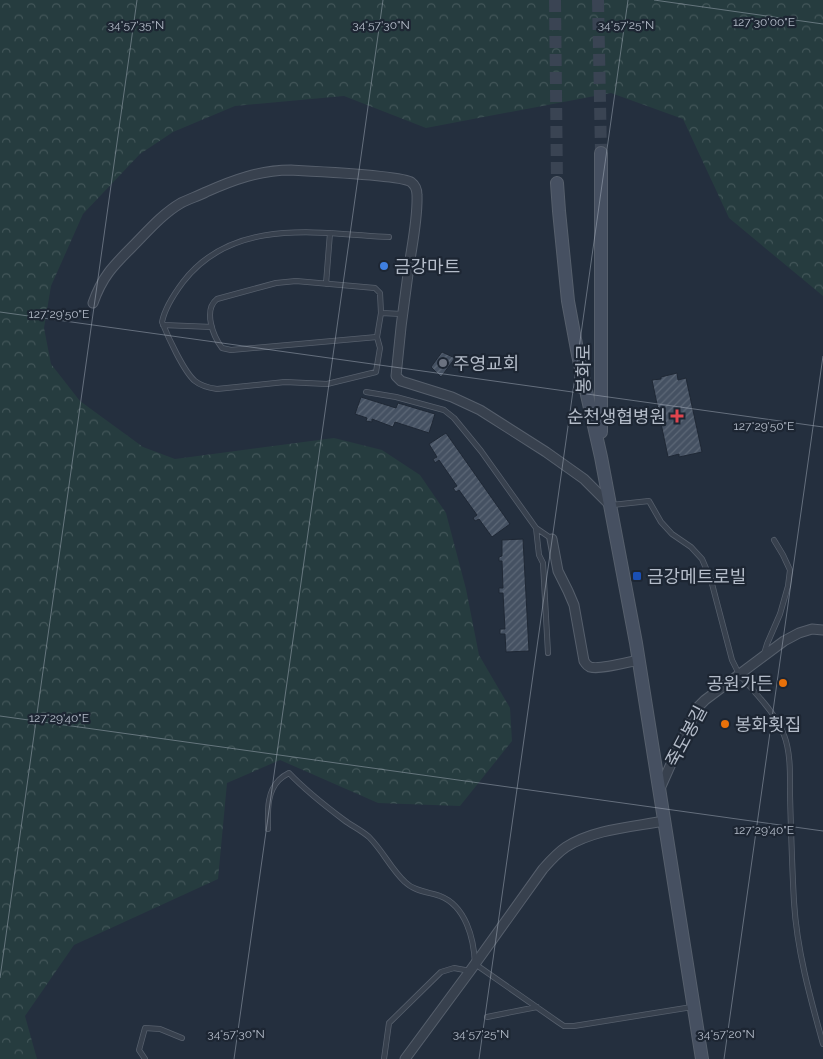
<svg xmlns="http://www.w3.org/2000/svg" width="823" height="1059" viewBox="0 0 823 1059" font-family="Raleway,'Noto Sans KR',sans-serif">
<style>
.forest{fill:url(#forest-crowns)}
.building{fill:url(#building-hatch);stroke:#1f2835}
.lines{fill:none;stroke-linecap:round;stroke-linejoin:round}
.secondary-tunnel{stroke:#3a4453;stroke-width:12;stroke-dasharray:12 6;stroke-linecap:butt}
.service-casing{stroke:#565f6c;stroke-width:6}
.minor-casing{stroke:#565f6c;stroke-width:11}
.secondary-casing{stroke:#565f6c;stroke-width:14}
.service{stroke:#38414e;stroke-width:4.5}
.minor{stroke:#38414e;stroke-width:9}
.secondary{stroke:#465061;stroke-width:12}
.ticks{fill:none;stroke:#b4bcc9;stroke-width:1;stroke-opacity:0.45}
.shop-dot{fill:#3f7fe0;stroke:#1d2633;stroke-width:2}
.worship-dot{fill:#6b7280;stroke:#1d2633;stroke-width:2}
.health-dot{fill:#e0444e;stroke:#1d2633;stroke-width:2}
.transit-dot{fill:#1a4fb4;stroke:#1d2633;stroke-width:2}
.food-dot{fill:#e8710a;stroke:#1d2633;stroke-width:2}
.labels{text-anchor:middle;dominant-baseline:central;stroke-width:4.5;stroke-linejoin:round;paint-order:stroke}
.poi-label{font-size:18px;fill:#b4bcc9;stroke:#1d2633;text-anchor:start}
.street-label{font-size:18px;fill:#b4bcc9;stroke:#1d2633}
.ticks-label{font-size:12px;text-anchor:middle;fill:#b4bcc9;stroke:#1d2633;stroke-width:4.5;stroke-linejoin:round;paint-order:stroke}
</style>
<defs>
<pattern id="forest-crowns" width="20" height="18" patternUnits="userSpaceOnUse" patternTransform="scale(1.25)"><rect width="20" height="18" fill="#263c3f"/><path d="M2 6a3 3 0 1 1 6 0M12 15a3 3 0 1 1 6 0" fill="none" stroke="#435659"/></pattern>
<pattern id="building-hatch" width="6" height="6" patternUnits="userSpaceOnUse" patternTransform="scale(1.25)"><rect width="6" height="6" fill="#455162"/><path d="M-1 1l2-2M0 6l6-6M5 7l2-2" fill="none" stroke="#5d6877"/></pattern>
</defs>
<rect width="100%" height="100%" fill="#242f3e"/>
<!-- forest -->
<path class="forest" d="M 0,0 L 823,0 L 823,296 L 729,218 L 683,119 L 611,93 L 426,128 L 344,96 L 235,106 L 173,132 L 140,154 L 83,214 L 51,286 L 44,328 L 51,364 L 80,401 L 143,447 L 175,459 L 334,438 L 382,450 L 420,475 L 446,513 L 466,589 L 479,655 L 510,708 L 512,741 L 460,806 L 378,803 L 280,760 L 227,783 L 218,879 L 74,945 L 25,1016 L 37,1059 L 0,1059 Z"/>
<!-- building -->
<path class="building" d="M 442,352 L 455,358 L 441,377 L 431,367 Z
M 677,373 L 678,380 L 686,378 L 702,452 L 679,457 L 679,454 L 668,457 L 652,380 L 661,379 L 661,377 Z
M 361,397 L 396,408 L 398,403 L 435,414 L 429,433 L 395,422 L 393,427 L 372,419 L 372,422 L 366,421 L 367,418 L 355,414 Z
M 446,433 L 510,524 L 492,537 L 479,519 L 475,521 L 473,518 L 477,515 L 459,490 L 456,492 L 453,488 L 457,486 L 439,460 L 435,463 L 433,459 L 437,457 L 429,444 Z
M 523,539 L 529,651 L 506,652 L 505,634 L 500,634 L 500,629 L 505,629 L 503,593 L 499,593 L 499,588 L 503,588 L 502,561 L 499,561 L 499,557 L 502,556 L 502,540 Z"/>
<g class="lines">
<!-- secondary-tunnel -->
<path class="secondary-tunnel" d="M 555,0 L 557,183
M 598,0 L 601,153"/>
<!-- service casing -->
<g class="service-casing">
<path id="service" d="M 389,237 C 317,233 233,217 183,282 C 174,294 165,307 162,322 C 168,337 184,372 195,381 C 201,386 210,388 217,389 L 285,382 L 327,384 L 376,372 L 380,348 L 377,337 L 381,313 L 402,314
M 326,284 L 330,233
M 163,325 L 212,327
M 377,337 L 231,350 L 222,348 C 213,336 203,310 217,299 L 276,283 L 296,281 L 375,288 L 380,293 L 381,313
M 366,392 L 396,397 L 444,410 L 454,418 L 481,451 L 536,528 L 552,539
M 612,505 L 649,501 L 661,522 L 672,534 L 691,547 L 702,559 L 711,580 L 732,660 L 739,674 C 754,692 776,713 784,735 C 791,753 790,776 790,795 C 791,831 792,867 794,902 C 797,951 810,997 823,1044
M 536,528 L 539,555 L 543,563 L 548,653
M 764,654 L 767,644 L 780,614 L 788,586 L 790,570 L 783,555 L 774,540
M 268,829 C 268,813 266,793 279,780 C 282,777 285,775 289,773 C 306,791 324,805 344,820 C 352,826 361,830 369,837 C 383,851 391,869 405,882 C 414,891 428,892 440,896 C 466,906 474,939 475,964 L 558,1022 L 564,1026 L 574,1026 L 692,1007
M 487,1017 L 537,1007
M 145,1059 L 139,1050 L 145,1028 L 160,1029 L 182,1038
M 384,1059 L 389,1023 L 441,972 L 454,968 L 470,971"/>
</g>
<!-- minor casing -->
<g class="minor-casing">
<path id="minor" d="M 93,303 C 102,277 113,266 132,247 C 147,232 162,214 181,203 C 189,199 198,196 206,192 C 233,180 260,170 291,170 C 309,171 402,175 411,182 C 415,185 417,190 417,195 C 418,220 411,249 408,274 C 403,308 399,342 396,376 L 401,381 L 452,397 L 480,410 L 546,452 L 584,479 L 610,505
M 552,539 L 558,571 L 568,591 L 574,605 L 584,661 C 587,665 586,665 590,667 C 600,670 628,662 639,660
M 659,791 L 678,748 L 689,727 L 697,708 L 705,700 L 784,641 L 799,633 L 812,629 L 823,630
M 405,1059 L 470,971 L 543,869 C 550,861 557,853 566,847 C 594,829 632,827 664,821"/>
</g>
<!-- secondary casing -->
<g class="secondary-casing">
<path id="secondary" d="M 557,183 L 559,211 L 568,301 L 578,355 L 601,457 L 636,643 L 702,1059
M 601,432 L 601,153"/>
</g>
<!-- service -->
<use href="#service" class="service"/>
<!-- minor -->
<use href="#minor" class="minor"/>
<!-- secondary -->
<use href="#secondary" class="secondary"/>
</g>
<!-- ticks -->
<path class="ticks" d="M 654,0 L 823,24M 0,312 L 823,427M 0,716 L 823,831M 0,978 L 137,0M 234,1059 L 383,0M 479,1059 L 628,0M 724,1059 L 823,356"/>
<!-- markers -->
<circle class="shop-dot" cx="384" cy="266" r="5"/>
<circle class="worship-dot" cx="443" cy="363" r="5"/>
<path class="health-dot" d="M674.5 408.5h5v5h5v5h-5v5h-5v-5h-5v-5h5z"/>
<rect class="transit-dot" x="632" y="571" width="10" height="10" rx="2.5"/>
<g class="food-dot">
<circle cx="783" cy="683" r="5"/>
<circle cx="725" cy="724" r="5"/>
</g>
<g class="labels">
<!-- poi labels -->
<g class="poi-label">
<text x="394" y="266">금강마트</text>
<text x="453" y="363">주영교회</text>
<text x="666" y="416" text-anchor="end">순천생협병원</text>
<text x="647" y="576">금강메트로빌</text>
<text x="773" y="683" text-anchor="end">공원가든</text>
<text x="735" y="724">봉화횟집</text>
</g>
<!-- street labels -->
<g class="street-label">
<text transform="translate(583 369) rotate(-90)">봉화로</text>
<text transform="translate(686 736) rotate(-62)">죽도봉길</text>
</g>
</g>
<g class="ticks-label">
<text x="764" y="26">127°30'00"E</text>
<text x="136" y="29">34°57'35"N</text>
<text x="381" y="29">34°57'30"N</text>
<text x="626" y="29">34°57'25"N</text>
<text x="59" y="318">127°29'50"E</text>
<text x="764" y="430">127°29'50"E</text>
<text x="59" y="722">127°29'40"E</text>
<text x="764" y="834">127°29'40"E</text>
<text x="236" y="1038">34°57'30"N</text>
<text x="481" y="1038">34°57'25"N</text>
<text x="726" y="1038">34°57'20"N</text>
</g>
</svg>
